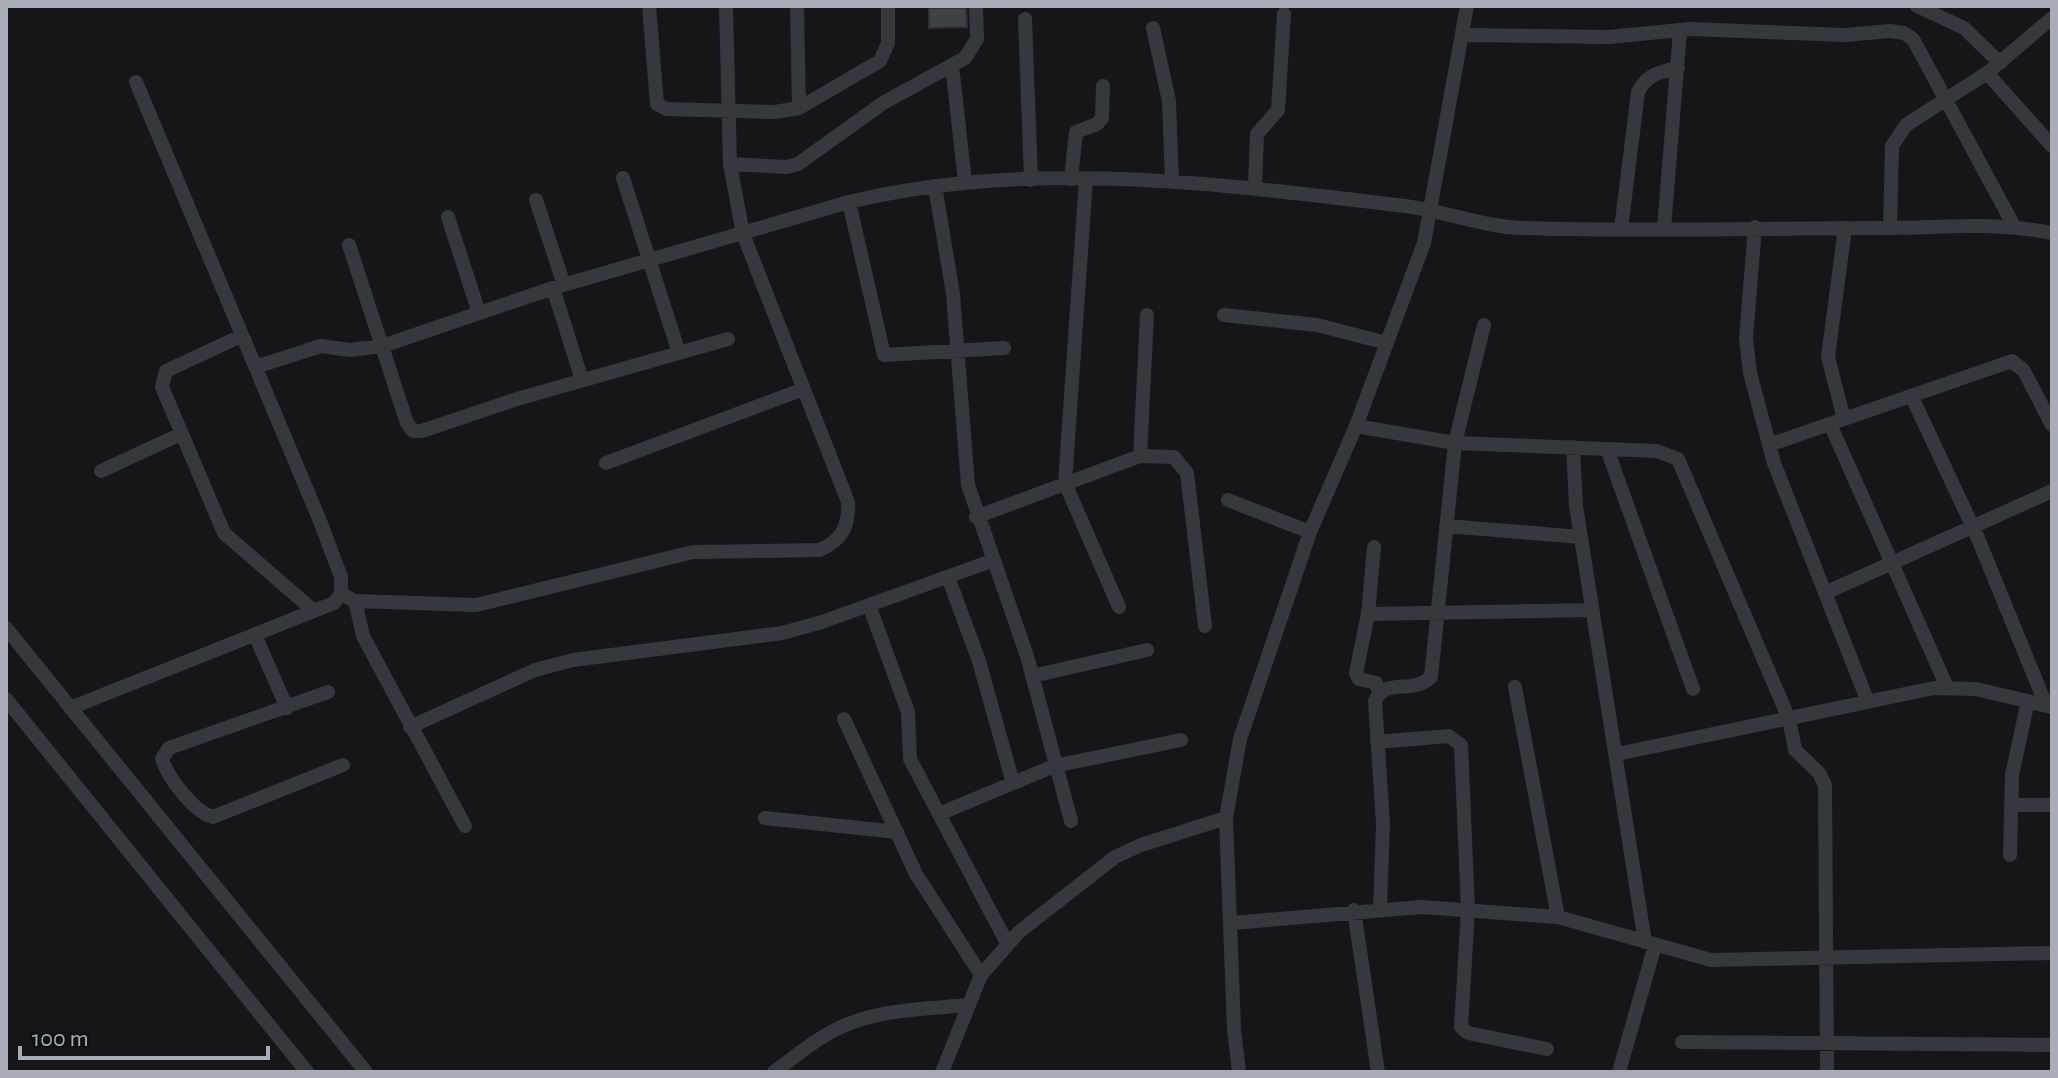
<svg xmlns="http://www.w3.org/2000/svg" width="2058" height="1078" viewBox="0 0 2058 1078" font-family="'Alegreya Sans',sans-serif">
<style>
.building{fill:#404145;stroke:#303034;stroke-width:2}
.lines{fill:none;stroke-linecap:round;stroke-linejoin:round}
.minor{stroke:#37383d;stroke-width:14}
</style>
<rect width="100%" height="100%" fill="#161618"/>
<!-- building -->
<path class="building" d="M 929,8 L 966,8 L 967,27 L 929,28 Z"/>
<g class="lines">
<!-- minor -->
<path class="minor" d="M 649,6 L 657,104 L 666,109 L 775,112 L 799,108 L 880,61 L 888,43 L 888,6
M 797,6 L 799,108
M 1917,6 L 1964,28 L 2000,63
M 1025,19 L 1031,180
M 1153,28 L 1169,101 L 1172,182
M 1463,35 L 1608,37 L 1691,29 L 1845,35 L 1890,31 L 1904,33 L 1913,39 L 2014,226
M 952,65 L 965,182
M 1987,73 L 2052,146
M 730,164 L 787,167 L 798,164 L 883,103 L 965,58 L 977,39 L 976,6
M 623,178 L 679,353
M 1071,179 L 1076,132 L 1097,124 L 1102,118 L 1103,86
M 1086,179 L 1065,483 L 1119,607
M 935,186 L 953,294 L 968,485 L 1027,656 L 1071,821
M 1255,186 L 1257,134 L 1278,110 L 1284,14
M 536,200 L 564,285
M 849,202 L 884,355 L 1004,348
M 448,217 L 479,313
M 1755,227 L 1746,338 L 1750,373 L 1774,463 L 1868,702
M 1664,228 L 1680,31
M 1890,228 L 1892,146 L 1906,125 L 1987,73 L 2052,18
M 1621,229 L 1638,92 C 1647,74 1660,72 1678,68
M 349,245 L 407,423 L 413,431 L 422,431 L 517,399 L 728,339
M 553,288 L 582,380
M 1224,315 L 1317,325 L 1387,343
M 241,336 L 166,371 L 162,387 L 224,533 L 314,611
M 255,367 L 321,346 L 350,350 L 382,346 L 553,288 L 849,202 C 1031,158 1221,184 1405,206 C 1445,211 1483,227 1524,228 C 1643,232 1763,228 1883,228 C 1944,228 1990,221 2052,233
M 1912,397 L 1977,536 L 2046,705
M 1844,419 L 1828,357 L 1845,228
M 1830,424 L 1947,687
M 1356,426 L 1455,443 L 1657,451 L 1678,459 L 1789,719 L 1795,750 L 1819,773 L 1825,785 L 1827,1072
M 1769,445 L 2012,361 L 2024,371 L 2052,425
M 1573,447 L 1576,506 L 1645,942
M 1607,449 L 1693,689
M 1140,456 L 1147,315
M 606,463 L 801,390
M 101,471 L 181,434
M 1228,500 L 1310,532
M 976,517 L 1140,456 L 1174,457 L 1187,473 L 1205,626
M 1446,526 L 1581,537
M 1374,547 L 1368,614 L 1356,673 L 1359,679 L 1376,683 L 1379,692
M 948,577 L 979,661 L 1013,783
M 1825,593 L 2052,491
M 341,594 L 355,601 L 476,605 L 693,552 L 820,550 C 843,539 849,526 848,502 L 743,234 L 730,164 L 726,6
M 355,601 L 363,636 L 465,826
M 869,605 L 908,712 L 910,759 L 1007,943
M 1368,614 L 1592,610
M 6,628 L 366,1072
M 255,635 L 287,708
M 1032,676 L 1147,650
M 1515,687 L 1558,917
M 328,692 L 169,748 L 162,759 C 168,778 194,812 213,817 L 343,765
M 6,699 L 307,1072
M 70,708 L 334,603 L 341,594 L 341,577 L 320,521 L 136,82
M 844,719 L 916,874 L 981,975
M 410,727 L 535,670 L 573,660 L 782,633 L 822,622 L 994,560
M 1377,742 L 1449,736 L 1461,745 L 1468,910 L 1461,1027 L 1468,1033 L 1547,1049
M 1617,754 L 1934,688 L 1976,689 L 2052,707
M 2011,805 L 2052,805
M 939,814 L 1054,766 L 1181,740
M 765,818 L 897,832
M 2010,855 L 2012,775 L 2028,701
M 1380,908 L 1383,824 L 1375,701 C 1385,677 1413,695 1431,677 L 1455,443 L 1484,325
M 1354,910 L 1378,1072
M 1232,923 L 1422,907 L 1558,917 L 1711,960 L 2052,953
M 1682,1042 L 2052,1045
M 774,1072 C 796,1056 817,1038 841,1027 C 881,1009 925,1009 968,1005
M 942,1072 L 981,975 L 1019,932 L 1115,857 L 1141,845 L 1226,818
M 1239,1072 L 1234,1029 L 1226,818 L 1240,739 L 1310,532 L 1356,426 L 1424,243 L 1467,6
M 1619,1072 L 1655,945"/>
</g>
<!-- border -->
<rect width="2058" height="1078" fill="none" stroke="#a8adb8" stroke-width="16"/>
<!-- scale -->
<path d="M20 1046v12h248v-12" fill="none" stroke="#a8adb8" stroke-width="4"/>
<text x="32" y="1046" font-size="24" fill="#a8adb8" stroke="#111113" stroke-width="6" paint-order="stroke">100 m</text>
</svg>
